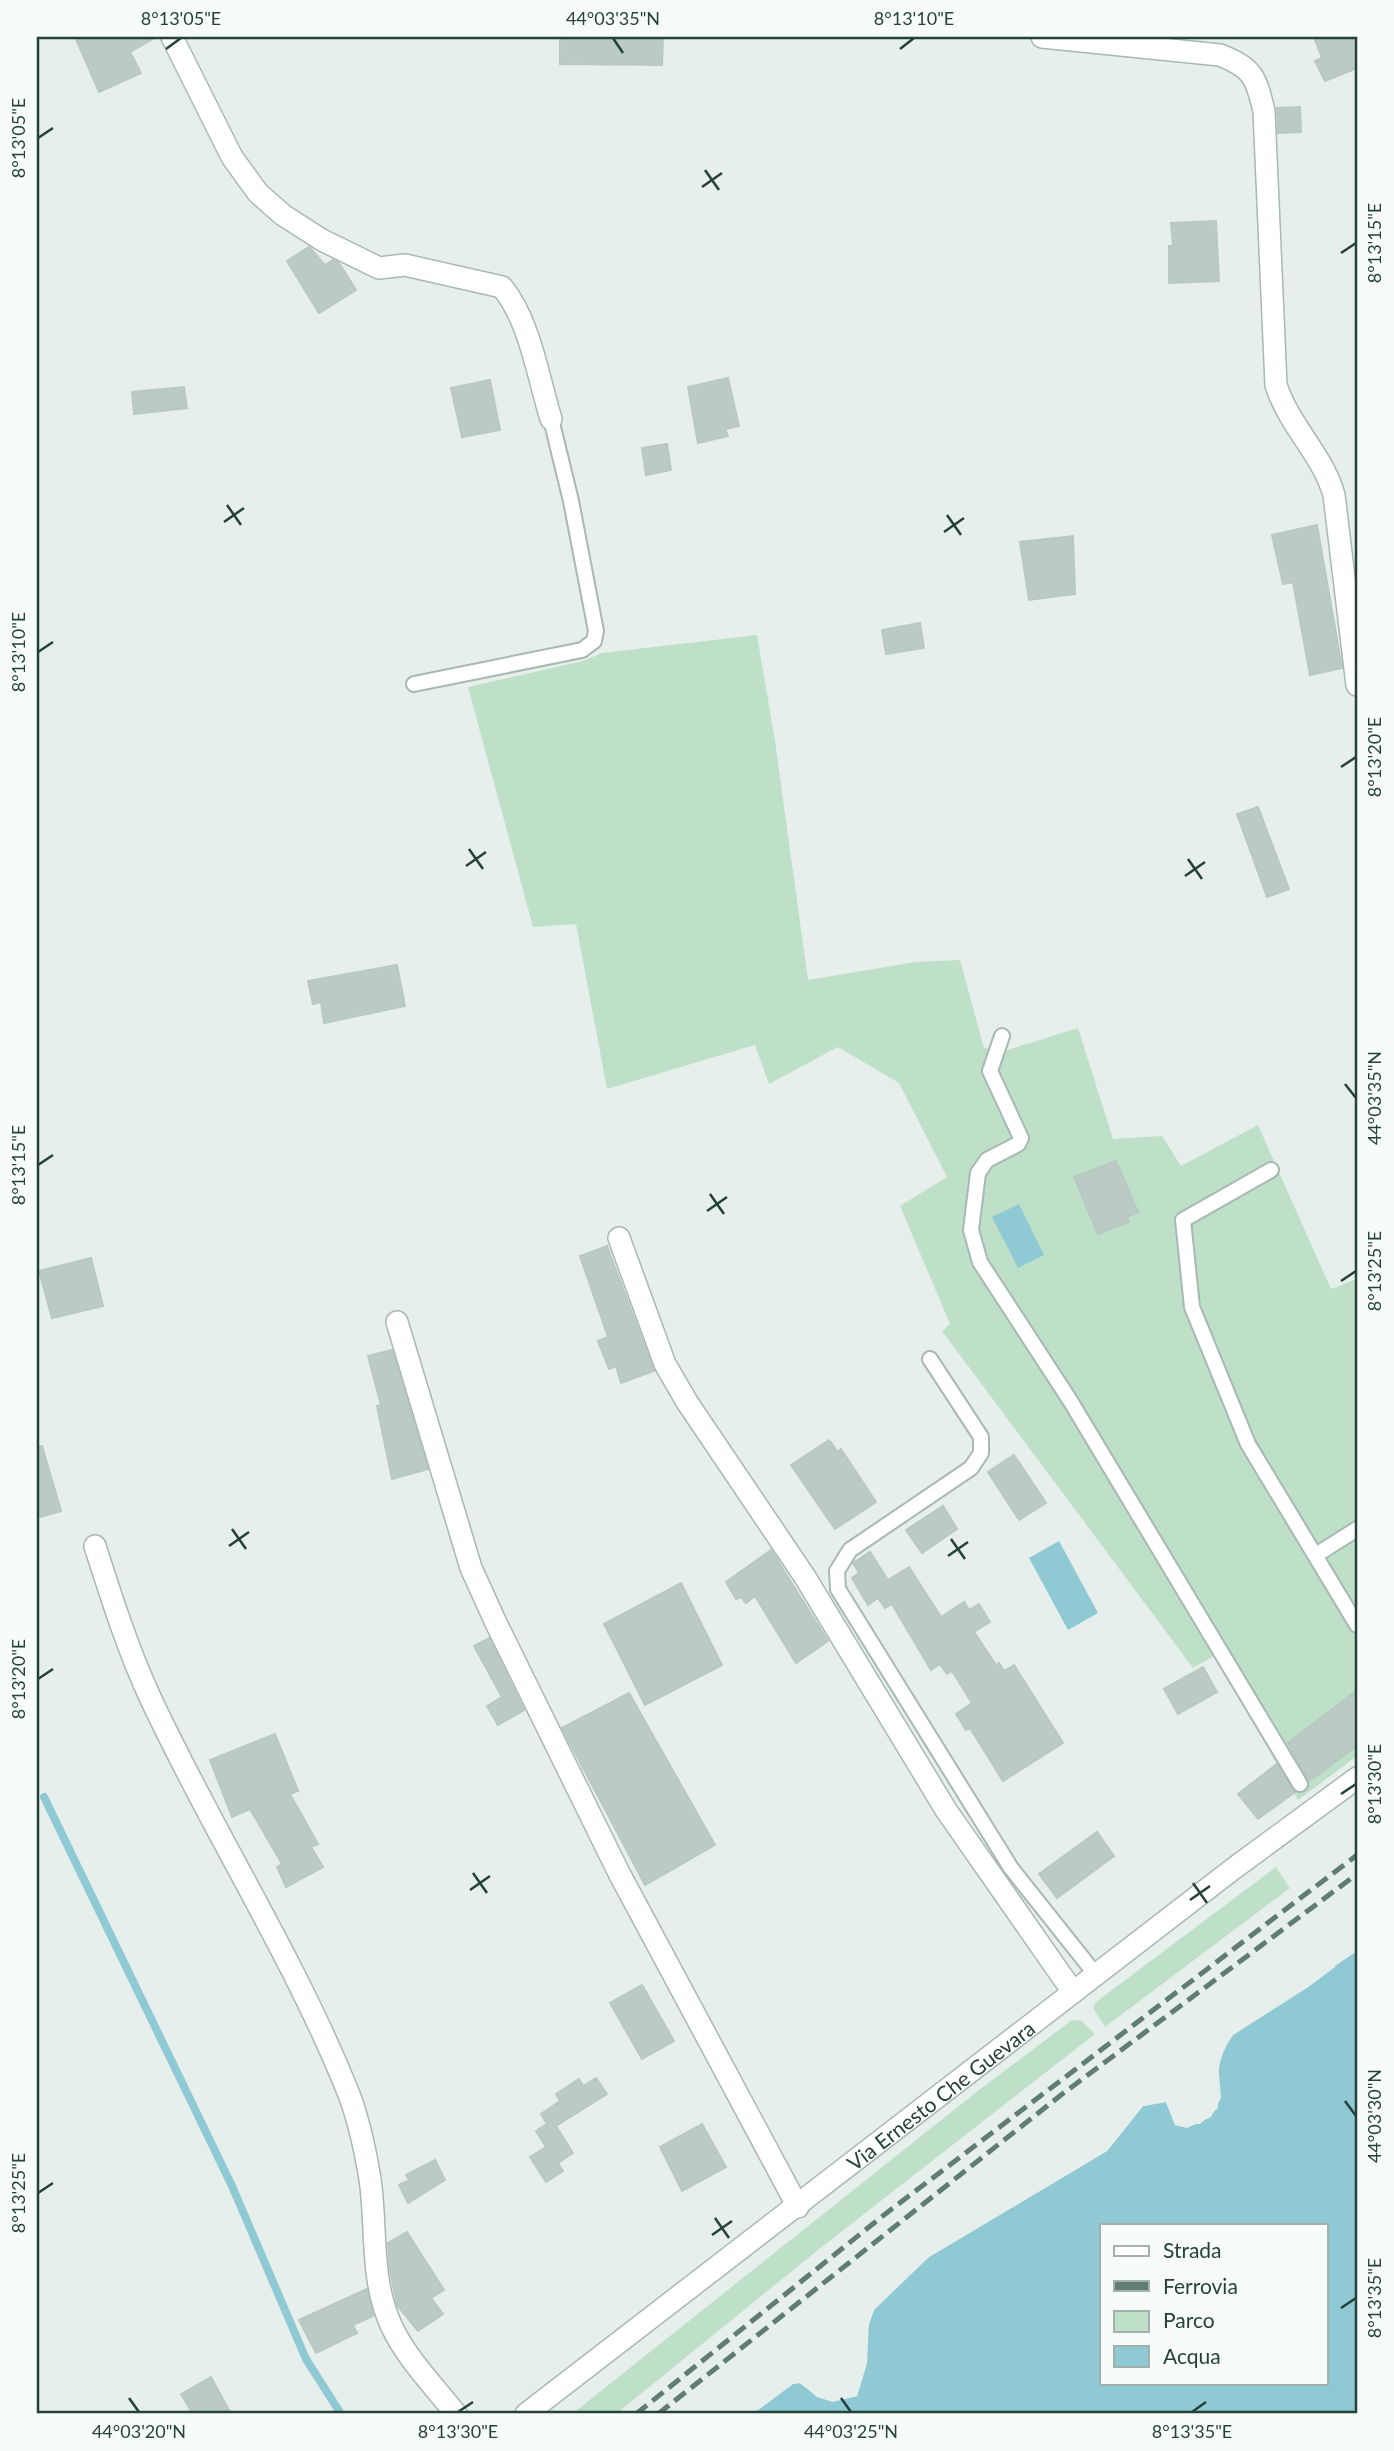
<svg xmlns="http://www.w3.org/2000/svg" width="1394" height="2451" viewBox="0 0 1394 2451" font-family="Lato,sans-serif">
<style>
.green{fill:#bfe0c8}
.water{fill:#8ec9d4;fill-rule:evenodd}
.pier{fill:#e6efeb}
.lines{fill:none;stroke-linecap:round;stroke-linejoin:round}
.stream{stroke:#8ec9d4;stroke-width:8}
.building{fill:#bbcac4;stroke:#b8c9c2;stroke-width:2}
.service-casing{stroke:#a8b8b2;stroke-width:18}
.minor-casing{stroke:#a8b8b2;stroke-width:24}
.service{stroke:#fff;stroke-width:14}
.minor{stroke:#fff;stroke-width:21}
.rail{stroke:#5f7d75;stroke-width:5;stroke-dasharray:14 7;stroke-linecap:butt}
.ticks{fill:none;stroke:#24423a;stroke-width:2.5}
.labels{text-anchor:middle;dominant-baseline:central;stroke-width:6;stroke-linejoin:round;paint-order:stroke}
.street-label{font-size:21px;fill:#24423a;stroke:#f7fbf9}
.neatline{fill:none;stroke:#24423a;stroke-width:2.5}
.ticks-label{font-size:18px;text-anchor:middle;fill:#24423a}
</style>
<rect width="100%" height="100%" fill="#e6efeb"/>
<!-- green -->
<path class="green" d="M 757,635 L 775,741 L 808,980 L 915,962 L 960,960 L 984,1048 L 1001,1052 L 1078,1028 L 1113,1139 L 1162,1136 L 1181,1166 L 1258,1125 L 1331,1289 L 1357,1279 L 1357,1756 L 1298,1800 L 1214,1656 L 1193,1668 L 942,1331 L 950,1324 L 900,1206 L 947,1177 L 899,1083 L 838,1047 L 769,1084 L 755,1045 L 607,1089 L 576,924 L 533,927 L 468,687 L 583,661 L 602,653 Z
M 1276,1867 L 1290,1888 L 1105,2027 L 1093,2008 L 1096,2002 Z
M 1072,2020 L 1082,2021 L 1095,2034 L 818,2250 L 616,2414 L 572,2414 L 979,2090 Z"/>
<!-- water -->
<path class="water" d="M 1019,1204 L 1044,1255 L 1018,1268 L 992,1217 Z
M 1059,1541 L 1098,1613 L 1068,1630 L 1029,1558 Z
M 1357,1951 L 1357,2414 L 753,2414 L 793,2384 L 800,2383 C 828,2401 823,2404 857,2396 L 867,2363 L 869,2322 L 874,2310 L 884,2298 L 929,2257 L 1107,2151 L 1143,2106 L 1166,2102 L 1175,2124 L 1200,2124 L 1218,2108 C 1218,2078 1215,2061 1233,2035 ZM 1102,2225 L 1326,2225 L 1326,2383 L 1102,2383 Z"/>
<!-- pier -->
<path class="pier" d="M 1336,1962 L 1335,1967 L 1307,1988 L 1233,2035 L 1221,2053 L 1218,2063 L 1221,2098 L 1211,2117 L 1187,2128 L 1175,2125 L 1166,2102 L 1143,2106 L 1107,2151 L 929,2257 L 874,2310 L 866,2333 L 867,2363 L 857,2396 L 833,2402 L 817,2397 L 800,2383 L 793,2384 L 750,2414 L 792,2381 L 801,2380 L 819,2394 L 833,2398 L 855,2394 L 863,2363 L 863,2332 L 871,2308 L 927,2254 L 1105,2148 L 1141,2103 L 1168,2099 L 1177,2122 L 1187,2124 L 1209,2115 L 1218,2097 L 1215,2063 L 1217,2052 L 1230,2033 Z"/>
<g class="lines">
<!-- stream -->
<path class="stream" d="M 44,1797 L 232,2186 L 306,2359 L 341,2414"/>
</g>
<!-- building -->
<path class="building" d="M 75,37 L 156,37 L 130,52 L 141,73 L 99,92 Z
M 560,37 L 663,37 L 662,65 L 560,64 Z
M 1314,37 L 1357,37 L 1357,68 L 1325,81 L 1315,61 L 1322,58 Z
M 1300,107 L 1301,132 L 1278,133 L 1277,108 Z
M 1216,221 L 1219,281 L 1169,283 L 1169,246 L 1173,246 L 1171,223 Z
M 309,247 L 325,265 L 333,260 L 339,263 L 356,290 L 319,313 L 287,261 Z
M 728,378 L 739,426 L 725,429 L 728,436 L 698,443 L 688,387 Z
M 490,380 L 500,430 L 462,437 L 451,388 Z
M 184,387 L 187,408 L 134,414 L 132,392 Z
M 667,444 L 671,470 L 646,475 L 642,448 Z
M 1317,525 L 1342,668 L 1310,675 L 1293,582 L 1283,584 L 1272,535 Z
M 1073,536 L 1075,594 L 1029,600 L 1020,542 Z
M 920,623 L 924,648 L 886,654 L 882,630 Z
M 1258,807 L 1289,889 L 1267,897 L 1237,814 Z
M 397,965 L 405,1006 L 324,1023 L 321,1002 L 313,1004 L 308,981 Z
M 1116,1161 L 1138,1212 L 1127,1217 L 1129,1222 L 1098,1234 L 1074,1177 Z
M 607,1246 L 654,1371 L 621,1383 L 616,1366 L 609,1369 L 598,1341 L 608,1337 L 580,1256 Z
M 91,1258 L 103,1306 L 52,1318 L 39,1271 Z
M 392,1350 L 428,1469 L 392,1479 L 377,1406 L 381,1405 L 368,1356 Z
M 829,1440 L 838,1452 L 841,1449 L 876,1502 L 835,1529 L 791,1465 Z
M 42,1446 L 61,1511 L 37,1518 L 37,1447 Z
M 1014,1455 L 1046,1503 L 1019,1520 L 988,1472 Z
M 943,1506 L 957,1529 L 922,1553 L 906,1530 Z
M 771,1550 L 828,1641 L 796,1663 L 755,1596 L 746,1603 L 741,1597 L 736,1599 L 726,1582 Z
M 870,1552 L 888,1580 L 909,1567 L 941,1617 L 964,1602 L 969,1610 L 979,1604 L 990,1622 L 974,1632 L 996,1665 L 999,1663 L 1004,1671 L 1014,1665 L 1063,1743 L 1003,1781 L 970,1728 L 966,1730 L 956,1714 L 972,1703 L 952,1671 L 947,1674 L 940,1664 L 931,1670 L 892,1604 L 885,1608 L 878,1598 L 868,1605 L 852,1578 L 859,1573 L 853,1563 Z
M 681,1583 L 722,1665 L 645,1705 L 604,1624 Z
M 489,1638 L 524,1710 L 498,1725 L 487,1706 L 502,1697 L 474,1646 Z
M 1203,1667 L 1217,1692 L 1178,1714 L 1164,1689 Z
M 1357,1690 L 1357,1746 L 1309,1781 L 1288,1743 Z
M 629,1693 L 715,1845 L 645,1885 L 562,1728 Z
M 275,1734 L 298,1791 L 290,1794 L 318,1844 L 311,1847 L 323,1867 L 286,1887 L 277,1867 L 282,1864 L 250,1809 L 232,1817 L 210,1760 Z
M 1277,1764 L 1295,1792 L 1258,1819 L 1238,1794 Z
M 1097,1832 L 1114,1856 L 1057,1898 L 1039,1874 Z
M 642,1985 L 674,2041 L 642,2059 L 610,2003 Z
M 596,2078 L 607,2094 L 556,2126 L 573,2153 L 558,2163 L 563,2171 L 546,2182 L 530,2157 L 546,2147 L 536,2131 L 547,2124 L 541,2114 L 560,2101 L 556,2094 L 579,2079 L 583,2086 Z
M 702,2124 L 726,2167 L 682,2191 L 660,2147 Z
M 435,2160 L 445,2180 L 408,2203 L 399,2185 L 409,2180 L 406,2175 Z
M 407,2232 L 444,2290 L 431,2298 L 443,2314 L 418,2331 L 397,2305 L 390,2270 L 388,2243 Z
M 367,2289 L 373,2316 L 353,2325 L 357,2333 L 316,2353 L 299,2320 Z
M 211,2377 L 231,2414 L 193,2414 L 181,2394 Z"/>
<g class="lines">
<!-- service casing -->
<g class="service-casing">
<path id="service" d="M 414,684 L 582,650 L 594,641 L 596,631 L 571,501 L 551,419
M 1002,1036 L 990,1071 L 1021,1138 L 1018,1144 L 987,1160 L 978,1173 L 971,1230 L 980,1262 L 1071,1402 L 1300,1784
M 1271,1170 L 1183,1220 L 1192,1307 L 1248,1444 L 1357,1625
M 930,1359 L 981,1437 L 981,1453 L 971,1468 L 850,1550 L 837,1571 L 838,1589 L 1011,1868 L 1096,1975
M 1316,1555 L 1357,1529"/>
</g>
<!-- minor casing -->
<g class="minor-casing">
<g id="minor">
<path d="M 172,37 L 232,157 L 258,193 L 283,215 L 322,240 L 379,268 L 405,265 L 502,287 C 530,321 538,377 551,419"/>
<path d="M 1042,37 L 1220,55 C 1253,68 1256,77 1264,111 L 1276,385 C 1289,426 1323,455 1334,495 L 1357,685"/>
<path d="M 619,1238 L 665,1364 L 687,1402 L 805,1577 L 946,1810 L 1073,1992"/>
<path d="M 397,1322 L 471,1568 L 496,1623 L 619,1873 L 798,2207"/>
<path d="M 95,1546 C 111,1596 127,1647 149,1695 C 210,1827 291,1952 346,2087 C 358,2115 365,2149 370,2179 C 377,2227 370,2279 391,2325 C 406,2358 434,2386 456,2414"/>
<path id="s1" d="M 526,2414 L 1233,1869 L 1357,1778"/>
</g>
</g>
<!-- service -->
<use href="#service" class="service"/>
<!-- minor -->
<use href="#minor" class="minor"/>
<!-- rail -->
<path class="rail" d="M 636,2414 L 884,2215 L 1357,1855
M 658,2414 L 1061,2095 L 1357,1874"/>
</g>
<!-- ticks -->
<path class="ticks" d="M 613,38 L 623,53M 166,49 L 181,38M 900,49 L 914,38M 38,138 L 53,128M 705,170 L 719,190M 702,187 L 722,173M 1341,253 L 1356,243M 227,505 L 241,525M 947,515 L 961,535M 224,522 L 244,508M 944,532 L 964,518M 38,652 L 53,642M 1341,767 L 1356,757M 469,849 L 483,869M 1188,859 L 1202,879M 466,866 L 486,852M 1185,876 L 1205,862M 1345,1084 L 1356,1098M 38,1165 L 53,1155M 710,1194 L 724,1214M 707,1211 L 727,1197M 1341,1281 L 1356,1271M 232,1529 L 246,1549M 951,1539 L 965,1559M 229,1546 L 249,1532M 948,1556 L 968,1542M 38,1679 L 53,1669M 1341,1794 L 1356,1784M 473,1873 L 487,1893M 1193,1883 L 1207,1903M 470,1890 L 490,1876M 1190,1900 L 1210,1886M 1345,2101 L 1356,2116M 38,2193 L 53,2183M 715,2218 L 729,2238M 712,2235 L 732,2221M 1341,2308 L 1356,2298M 129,2398 L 139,2412M 841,2398 L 851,2412M 458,2412 L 473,2402M 1192,2412 L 1206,2402"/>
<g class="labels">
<!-- street labels -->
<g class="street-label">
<text stroke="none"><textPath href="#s1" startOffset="523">Via Ernesto Che Guevara</textPath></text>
</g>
</g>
<!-- border -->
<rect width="1394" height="2451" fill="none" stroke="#f7fbf9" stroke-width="77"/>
<!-- legend -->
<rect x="1100" y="2224" width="228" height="161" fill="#f7fbf9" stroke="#a3b1ad" stroke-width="2"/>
<rect x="1114" y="2246" width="35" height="10" fill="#ffffff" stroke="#a3b1ad" stroke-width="2"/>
<text x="1163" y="2258" font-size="21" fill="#24423a">Strada</text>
<rect x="1114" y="2281" width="35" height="10" fill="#5f7d75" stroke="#a3b1ad" stroke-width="2"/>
<text x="1163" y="2294" font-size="21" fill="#24423a">Ferrovia</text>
<rect x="1114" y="2311" width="35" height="21" fill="#bfe0c8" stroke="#a3b1ad" stroke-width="2"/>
<text x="1163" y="2328" font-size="21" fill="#24423a">Parco</text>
<rect x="1114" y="2346" width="35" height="21" fill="#8ec9d4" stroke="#a3b1ad" stroke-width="2"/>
<text x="1163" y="2364" font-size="21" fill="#24423a">Acqua</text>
<rect x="38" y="38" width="1318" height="2374" class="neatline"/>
<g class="ticks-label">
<text x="181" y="25">8°13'05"E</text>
<text x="613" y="25">44°03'35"N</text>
<text x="914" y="25">8°13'10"E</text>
<text transform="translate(19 138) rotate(-90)" y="6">8°13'05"E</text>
<text transform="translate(1375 243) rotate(-90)" y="6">8°13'15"E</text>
<text transform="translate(19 652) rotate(-90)" y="6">8°13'10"E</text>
<text transform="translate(1375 757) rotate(-90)" y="6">8°13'20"E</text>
<text transform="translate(1375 1098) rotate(-90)" y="6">44°03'35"N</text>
<text transform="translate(19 1165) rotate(-90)" y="6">8°13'15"E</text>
<text transform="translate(1375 1271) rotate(-90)" y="6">8°13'25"E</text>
<text transform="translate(19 1679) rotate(-90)" y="6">8°13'20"E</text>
<text transform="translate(1375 1784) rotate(-90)" y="6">8°13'30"E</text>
<text transform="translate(1375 2116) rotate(-90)" y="6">44°03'30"N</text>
<text transform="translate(19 2193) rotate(-90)" y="6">8°13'25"E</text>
<text transform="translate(1375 2298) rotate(-90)" y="6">8°13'35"E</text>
<text x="139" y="2438">44°03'20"N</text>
<text x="458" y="2438">8°13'30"E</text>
<text x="851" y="2438">44°03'25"N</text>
<text x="1192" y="2438">8°13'35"E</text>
</g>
</svg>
